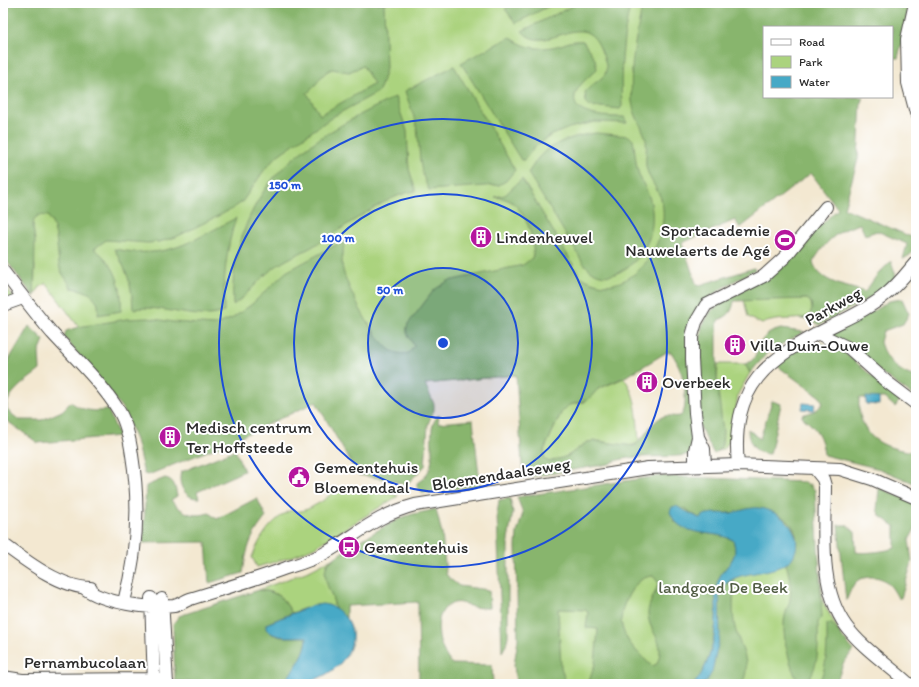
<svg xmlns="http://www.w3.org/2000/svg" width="919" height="687" viewBox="0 0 919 687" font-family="Itim,sans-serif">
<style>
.green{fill:#abd37e;stroke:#6b7f54}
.forest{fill:#88b56d;stroke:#5a704c;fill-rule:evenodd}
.water{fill:#46a9c6;stroke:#386a78}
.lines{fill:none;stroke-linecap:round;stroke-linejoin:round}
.minor-casing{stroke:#494744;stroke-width:14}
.minor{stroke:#fff;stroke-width:12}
.ring{fill:none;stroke:#1d4ed8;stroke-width:2}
.labels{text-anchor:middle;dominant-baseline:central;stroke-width:4;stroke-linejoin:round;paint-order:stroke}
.poi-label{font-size:17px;fill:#2b2b2b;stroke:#fff;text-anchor:start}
.street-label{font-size:17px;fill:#2b2b2b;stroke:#fff}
.park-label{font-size:17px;fill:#515d44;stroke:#fff}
.centre{fill:#1d4ed8;stroke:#fff;stroke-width:2}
.ring-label{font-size:12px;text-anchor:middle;font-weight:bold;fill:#1d4ed8;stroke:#fff;stroke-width:4;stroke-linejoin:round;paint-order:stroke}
</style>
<rect width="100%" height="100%" fill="#fff"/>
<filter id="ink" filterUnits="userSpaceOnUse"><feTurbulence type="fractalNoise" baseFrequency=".025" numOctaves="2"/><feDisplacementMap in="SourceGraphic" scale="8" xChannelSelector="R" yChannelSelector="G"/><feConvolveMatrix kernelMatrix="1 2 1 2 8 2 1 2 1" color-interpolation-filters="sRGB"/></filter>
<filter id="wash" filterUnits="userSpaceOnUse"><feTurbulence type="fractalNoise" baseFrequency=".012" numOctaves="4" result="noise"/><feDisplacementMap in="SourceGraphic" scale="16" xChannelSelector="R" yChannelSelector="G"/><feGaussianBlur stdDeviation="0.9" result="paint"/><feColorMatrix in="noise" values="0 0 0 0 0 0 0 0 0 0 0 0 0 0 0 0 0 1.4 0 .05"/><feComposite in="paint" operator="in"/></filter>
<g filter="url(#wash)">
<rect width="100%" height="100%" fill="#f3e8d1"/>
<!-- green -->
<path class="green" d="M 3,3 L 896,3 L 894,50 L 892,27 L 764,27 L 764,97 L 671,181 L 681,275 L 516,375 L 142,412 L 46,283 L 39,288 L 34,297 L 35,267 Z
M 3,284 L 19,304 L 3,297 Z
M 807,299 L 811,302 L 812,309 L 809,316 C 793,322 779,316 762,324 L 748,317 L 744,300 Z
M 718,364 L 745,364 L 750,373 L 738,394 L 732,436 L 725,448 L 719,450 L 722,444 L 717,382 Z
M 624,378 C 638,397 637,419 639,442 C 625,452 609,440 594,441 C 583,442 576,452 567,456 C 561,459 555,460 549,462 L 544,459 L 544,450 L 561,413 L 569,405 L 584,402 L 598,389 Z
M 811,484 L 823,602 L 846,644 L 834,684 L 523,684 L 527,504 Z
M 355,488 L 386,491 L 398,496 L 315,547 L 291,557 L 257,567 L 252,557 C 261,536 270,521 291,510 L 297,512 L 308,509 L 321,502 L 338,489 Z
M 332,559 L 326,565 L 335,608 C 322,600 305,608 292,613 C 282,597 278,592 259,590 L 311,570 Z"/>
<!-- forest -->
<path class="forest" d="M 3,3 L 384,3 L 386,68 L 381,86 L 378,92 L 334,116 L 278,155 L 265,169 L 242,202 L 232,209 L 176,237 L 159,242 L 148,243 L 106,240 L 94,249 C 115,263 123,286 121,311 L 98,315 C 101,296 87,290 71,288 C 69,281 62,275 60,269 C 56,252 59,230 48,216 L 39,215 L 34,219 L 33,227 L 35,240 L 34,297 L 3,256 ZM 363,66 L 374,84 L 320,115 L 307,93 C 318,86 319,74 332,69 L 349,72 Z
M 514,3 L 555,3 L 516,23 L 505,9 Z
M 578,3 L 631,3 C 622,37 620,72 622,106 L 620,109 L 590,106 L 586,102 L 585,92 C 603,73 613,80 601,50 C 583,4 546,59 522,31 Z
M 643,3 L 883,3 L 908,8 L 906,25 L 898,58 L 892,58 L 892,27 L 764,27 L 764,97 L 863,97 L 861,102 L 858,159 L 844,208 L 916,239 C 916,250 913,254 903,259 L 907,244 L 877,231 L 865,235 L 860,224 C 836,231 826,241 813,262 C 819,283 847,286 865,292 L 877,275 L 891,261 L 896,276 L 886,289 L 819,325 L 809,320 L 801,319 L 809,316 L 812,309 L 811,302 L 807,299 L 734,301 C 732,312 729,316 718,320 L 717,325 L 717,382 L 723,431 L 722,444 L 719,450 L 714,454 L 699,425 L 697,357 L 702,326 L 711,311 L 721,303 L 762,278 L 838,209 L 811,173 L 740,228 L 735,220 L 682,243 L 697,286 L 754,268 L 755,270 C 734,281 713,292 698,308 L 693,431 L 690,454 C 667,460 629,452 609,464 L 523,478 L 516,375 L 425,384 L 434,404 L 434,410 L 428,424 L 425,466 L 406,485 L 385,479 L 358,475 L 316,402 L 225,444 L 148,475 L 144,474 L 136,440 L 122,408 L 64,337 L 66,331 L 78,327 L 127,319 L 148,318 L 173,322 L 215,325 L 233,318 L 252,304 L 286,272 L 345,240 C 343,250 341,261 343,270 C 347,288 377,346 394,352 C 399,354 404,354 409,353 L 414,346 C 410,337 404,334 408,324 L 434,290 L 448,281 L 523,265 L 532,258 C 537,243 526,213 513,203 C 508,199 502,198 495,197 L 505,195 L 522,179 L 580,276 C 598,287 612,288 630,277 C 652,263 668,229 662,202 C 659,190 648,179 646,166 C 645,157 648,145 645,136 C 641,125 634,115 632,102 C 629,68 636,36 643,3 ZM 667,352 L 671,352 C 675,358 679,365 681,372 C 684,379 689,412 680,416 C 672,418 666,412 656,421 C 648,428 644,438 634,446 L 595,441 L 587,442 L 568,456 L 549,462 L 544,459 L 544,450 L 561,413 L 569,405 L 588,400 L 598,389 L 629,375 Z
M 510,37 C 527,50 541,50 561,45 C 568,42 575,40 583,41 L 595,59 L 597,69 C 591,75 584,80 579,87 C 560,117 608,117 624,117 L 627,123 L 595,122 L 569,128 L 550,136 L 536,146 L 524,160 L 521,160 L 461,63 Z
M 454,66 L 515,170 L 506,181 L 499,185 L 429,190 C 417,166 421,154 417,130 C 415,117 409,104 405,91 Z
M 395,97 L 407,131 L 409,169 L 416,191 C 387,194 343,229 317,244 C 302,253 285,259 271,270 C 258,280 248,295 233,305 C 230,250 252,191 296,156 C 325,132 361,114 395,97 Z
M 596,133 L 629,136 L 633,140 C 635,149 635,158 637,167 C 639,180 649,191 651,204 C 657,233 643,263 615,274 C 600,279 590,272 582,261 L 528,173 C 533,166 537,158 543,153 C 556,141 579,135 596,133 Z
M 236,218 C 226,249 223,279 224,312 C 195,322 164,304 133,309 C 132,284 127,270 114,249 C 169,260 189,242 236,218 Z
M 902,299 L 909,314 L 903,324 L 883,331 L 880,342 C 884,358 899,373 916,377 L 916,398 L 829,335 L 864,317 L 889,301 Z
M 29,326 L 44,340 L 39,352 L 40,370 C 28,380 5,393 7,410 L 19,420 L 42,420 L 62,411 L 71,402 C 82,411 94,412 108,410 L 119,436 L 38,443 L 3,418 L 3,370 Z
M 781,329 L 804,332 L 769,351 L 750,373 L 745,364 C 761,359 755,344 767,335 C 770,332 777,330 781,329 Z
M 821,343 L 844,352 L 900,400 L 895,407 L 885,398 L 859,398 C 857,436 881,449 916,452 L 916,484 L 880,469 L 824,455 C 822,436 817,429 802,417 L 802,415 C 811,412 817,412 823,403 L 820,397 L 776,365 L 798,348 Z
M 772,401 L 781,404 L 770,454 C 755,454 748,443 748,429 L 760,439 Z
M 439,415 L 438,423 L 473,420 L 480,485 L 423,493 L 417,487 L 417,483 C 420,481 424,478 426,475 C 440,458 423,429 439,415 Z
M 235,450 L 244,471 L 197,492 L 199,498 C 185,499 177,484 181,472 Z
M 659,476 L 804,482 L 815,490 L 822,618 L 818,622 C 818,641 821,671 803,684 L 798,684 C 791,665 783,644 784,624 C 784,615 788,608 790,600 C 792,587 789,575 786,563 L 794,554 C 795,549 797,542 796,536 C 794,516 764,508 748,509 C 742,510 736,513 729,513 C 718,514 709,512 699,518 L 684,508 L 673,520 C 694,538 713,530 733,540 C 741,562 721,566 717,584 C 714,595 717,607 716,618 C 715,640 709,667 694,684 L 588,684 L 595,664 L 598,629 L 586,628 L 588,612 L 585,610 L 558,609 L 561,667 L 566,684 L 516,684 L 514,665 L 518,639 L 516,546 L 517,533 L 523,513 L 517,497 ZM 653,576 L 658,582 C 657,593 648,602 648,614 C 649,634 667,640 657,664 L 652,666 C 626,643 610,624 631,591 C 637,582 642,577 653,576 Z
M 165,478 C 175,480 175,487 177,496 L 171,500 C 182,513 193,518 209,513 L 217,519 L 257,498 L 266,517 C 250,537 247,547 243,573 L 209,583 L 206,542 L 143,543 L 146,486 Z
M 879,488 L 916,503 L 916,527 L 909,540 L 912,562 L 901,598 L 898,598 C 891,585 885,576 869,577 C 864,578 860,578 857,581 C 851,586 849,595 846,601 L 838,525 L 847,525 L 855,532 L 856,552 C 863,554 887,551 895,548 L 895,526 L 881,517 L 877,510 Z
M 510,498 L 513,512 L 508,539 L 508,636 L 506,645 L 502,652 L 497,514 L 499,500 Z
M 436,509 L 442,534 L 446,574 L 450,579 L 459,586 L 489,590 L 490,608 C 485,608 479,608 474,607 C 467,606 461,601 454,603 C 429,610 438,650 452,664 L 492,665 L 493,684 L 419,684 L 418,602 L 346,606 L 346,618 L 335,608 C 333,594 322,581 326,567 C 328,557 393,521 406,516 C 415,513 426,512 436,509 Z
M 734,578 C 734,592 732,608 734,622 C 737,645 754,660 742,684 L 701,684 C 721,673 718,612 719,591 Z
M 259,590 C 278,592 282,597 292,613 L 266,624 L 272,634 L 281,637 L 307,637 C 307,654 293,671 282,684 L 220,684 L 175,681 L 173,624 L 179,616 Z
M 827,624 L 832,624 L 853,650 L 843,664 L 836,684 L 818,684 C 828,668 827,643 827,624 Z"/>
<!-- water -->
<path class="water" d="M 866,397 L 879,398 L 879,405 L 866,404 Z
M 803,403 L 815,404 L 814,410 L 802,409 Z
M 676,506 L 699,518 C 702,517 705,514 707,514 C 715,512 724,514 732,513 C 741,511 750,507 759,508 C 780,511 805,531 794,555 C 786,573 748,571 733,579 C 727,582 723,586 719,591 L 720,635 L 712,672 L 707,681 L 701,684 L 694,684 C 709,667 715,640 716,618 C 717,607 714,595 717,584 C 721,566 741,562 733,540 C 712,529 680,539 670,512 L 672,507 Z
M 322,604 C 331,605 337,608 343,615 C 364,636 346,665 323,676 C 310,683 296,683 282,684 C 293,671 307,654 307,637 C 292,636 277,640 266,629 L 266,624 L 311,606 Z"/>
</g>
<g filter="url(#ink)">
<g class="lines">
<!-- minor casing -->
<g class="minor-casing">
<path id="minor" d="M 915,3 L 907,39 L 908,83 L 916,113
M 3,271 C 19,292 35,313 52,333 C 75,358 101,382 119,411 C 127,424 130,441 132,455 C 140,505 137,554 124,602
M 3,303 L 6,304 L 23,298
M 817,333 L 849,348 L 887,382 L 916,404
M 738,465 C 730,385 768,358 832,326 C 850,317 870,308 885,295 C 897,286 906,274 916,262
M 695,466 L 695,450 L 698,437
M 705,466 L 704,449 L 698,437 L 695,413 L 692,359 L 692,336 L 696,322 L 706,305 L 764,276 L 785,257 L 826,207
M 815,469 L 823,479 L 825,486 C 825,532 818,587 846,626 C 862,648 890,666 909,684
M 3,544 C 26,561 61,588 91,588
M 84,588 C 104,603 148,609 174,606 C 180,605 184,601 190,599 C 222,589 254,580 286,568 C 299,564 313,560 325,553 C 358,534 377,515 415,505 L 648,468 L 738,465 L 840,469 L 872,479 L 916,498
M 151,598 L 154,684
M 162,599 L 167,684
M 3,677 L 22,680 L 154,679 L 167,681"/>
</g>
<!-- minor -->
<use href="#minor" class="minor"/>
</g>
</g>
<!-- distance rings -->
<circle cx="443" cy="343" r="75" fill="#1d4ed8" fill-opacity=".12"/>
<g class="ring">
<circle cx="443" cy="343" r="75"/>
<circle cx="443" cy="343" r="149"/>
<circle cx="443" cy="343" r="224"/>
</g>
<!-- icons -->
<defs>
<g id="building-disc" transform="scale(1.15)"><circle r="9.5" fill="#b5179e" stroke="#fff"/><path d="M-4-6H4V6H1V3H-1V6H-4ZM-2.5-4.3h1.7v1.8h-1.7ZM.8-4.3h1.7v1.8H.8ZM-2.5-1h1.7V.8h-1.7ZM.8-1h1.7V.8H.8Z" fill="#fff"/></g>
<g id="stadium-disc" transform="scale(1.15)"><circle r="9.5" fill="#b5179e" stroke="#fff"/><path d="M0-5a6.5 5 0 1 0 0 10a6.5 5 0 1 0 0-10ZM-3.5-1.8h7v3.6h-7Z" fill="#fff"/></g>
<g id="civic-disc" transform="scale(1.15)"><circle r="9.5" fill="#b5179e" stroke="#fff"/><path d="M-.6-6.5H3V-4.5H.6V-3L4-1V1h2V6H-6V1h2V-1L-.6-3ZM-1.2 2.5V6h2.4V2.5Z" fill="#fff"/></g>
<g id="bus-disc" transform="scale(1.15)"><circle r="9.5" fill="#b5179e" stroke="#fff"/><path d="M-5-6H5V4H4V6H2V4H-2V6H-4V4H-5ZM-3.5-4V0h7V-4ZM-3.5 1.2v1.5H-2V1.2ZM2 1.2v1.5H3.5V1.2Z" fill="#fff"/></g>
</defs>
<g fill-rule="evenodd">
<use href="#building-disc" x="481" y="237"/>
<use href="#stadium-disc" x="785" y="240"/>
<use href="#building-disc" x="735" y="345"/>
<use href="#building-disc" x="647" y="382"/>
<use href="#building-disc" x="170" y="437"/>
<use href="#civic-disc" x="299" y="477"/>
<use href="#bus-disc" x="349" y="547"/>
</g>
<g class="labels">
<!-- poi labels -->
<g class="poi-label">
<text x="770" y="230" text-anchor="end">Sportacademie<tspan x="770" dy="20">Nauwelaerts de Agé</tspan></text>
<text x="496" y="237">Lindenheuvel</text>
<text x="750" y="345">Villa Duin-Ouwe</text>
<text x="662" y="382">Overbeek</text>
<text x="186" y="427">Medisch centrum<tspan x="186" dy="20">Ter Hoffsteede</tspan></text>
<text x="314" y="467">Gemeentehuis<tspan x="314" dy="20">Bloemendaal</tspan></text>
<text x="364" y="547">Gemeentehuis</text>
</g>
<!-- street labels -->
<g class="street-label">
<text transform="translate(833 306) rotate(-29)">Parkweg</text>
<text transform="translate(501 474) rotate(-9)">Bloemendaalseweg</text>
<text x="85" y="662">Pernambucolaan</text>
</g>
<!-- park labels -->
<g class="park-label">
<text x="723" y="587">landgoed De Beek</text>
</g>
</g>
<circle cx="443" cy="343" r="6" class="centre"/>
<g class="ring-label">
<text x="285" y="189">150 m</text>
<text x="338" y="242">100 m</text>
<text x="390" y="294">50 m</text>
</g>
<!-- margin -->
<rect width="919" height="687" fill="none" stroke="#fff" stroke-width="16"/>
<!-- legend -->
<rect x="763" y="26" width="130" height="72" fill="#ffffff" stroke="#aaaaaa"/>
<rect x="771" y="39" width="20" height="6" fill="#ffffff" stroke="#aaaaaa"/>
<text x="799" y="46" font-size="12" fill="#2b2b2b">Road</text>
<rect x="771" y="56" width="20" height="12" fill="#abd37e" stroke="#aaaaaa"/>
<text x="799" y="66" font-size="12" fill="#2b2b2b">Park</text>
<rect x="771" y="76" width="20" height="12" fill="#46a9c6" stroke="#aaaaaa"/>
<text x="799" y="86" font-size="12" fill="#2b2b2b">Water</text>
</svg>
